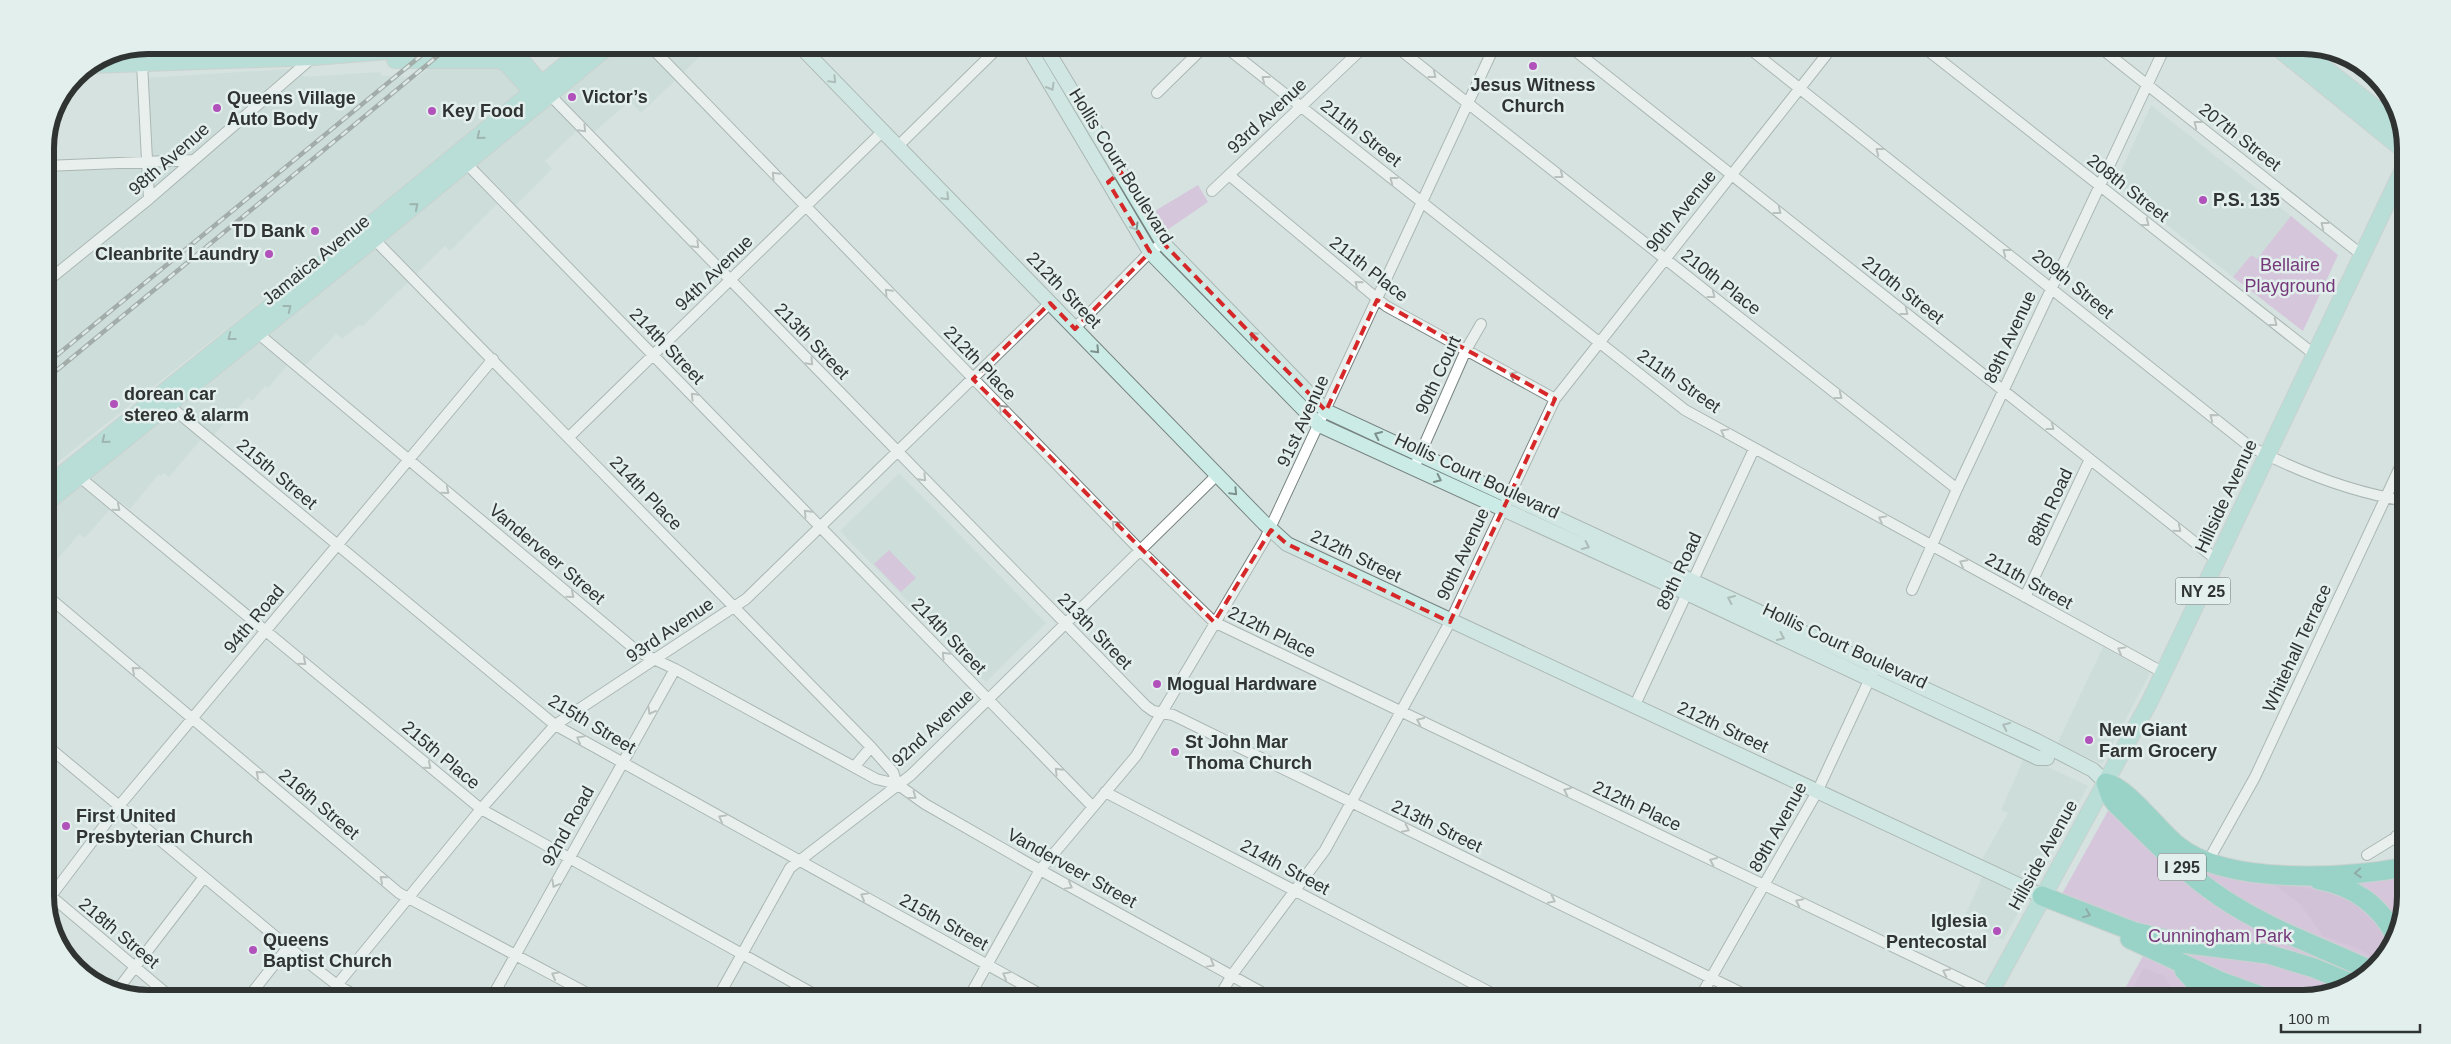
<svg xmlns="http://www.w3.org/2000/svg" width="2451" height="1044" viewBox="0 0 2451 1044" font-family="Helvetica,sans-serif">
<style>
.built{fill:#c4d8d3}
.green{fill:#d6a4da}
.forest{fill:#cc9bd1}
.lines{fill:none;stroke-linecap:round;stroke-linejoin:round}
.minor-casing{stroke:#788380;stroke-width:12}
.secondary-casing{stroke:#788380;stroke-width:16}
.primary-casing{stroke:#bcbebd;stroke-width:18}
.motorway-casing{stroke:#bcbebd;stroke-width:21}
.minor{stroke:#fff;stroke-width:10}
.secondary{stroke:#cbece6;stroke-width:14}
.primary{stroke:#97d9ce;stroke-width:16}
.motorway{stroke:#51c0ad;stroke-width:19}
.rail-casing{stroke:#646a69;stroke-width:4.5}
.rail{stroke:#e3efec;stroke-width:2.5;stroke-dasharray:8;stroke-linecap:butt}
.oneway{stroke:#979998}
.oneway2{stroke:#7d908c}
.oneway3{stroke:#5e7e78}
.oneway4{stroke:#3d6b63}
.marked{fill:none;stroke:#d62828;stroke-width:4;stroke-dasharray:10 6;stroke-linejoin:round}
.poi-dot{fill:#b152bb;stroke:#e3efec;stroke-width:2}
.labels{text-anchor:middle;dominant-baseline:central;stroke-width:5;stroke-linejoin:round;paint-order:stroke}
.shield{fill:#e3efec;stroke:#656b6a;stroke-width:1}
.shield-label{font-size:16px;font-weight:bold;fill:#2f3332}
.poi-label{font-size:18px;font-weight:bold;fill:#2f3332;stroke:#e3efec;text-anchor:start}
.street-label{font-size:18px;fill:#2f3332;stroke:#e3efec}
.park-label{font-size:18px;fill:#75397b;stroke:#e3efec}
.rim{fill:none;stroke:#2f3332;stroke-width:6}
</style>
<rect width="100%" height="100%" fill="#d6e2df"/>
<!-- built -->
<path class="built" d="M 147,45 L 328,45 L 108,53 Z
M 624,45 L 712,45 L 641,113 L 630,101 L 594,132 L 585,123 L 545,161 L 552,169 L 516,205 L 506,195 L 450,251 L 445,246 L 362,327 L 359,325 L 342,339 L 336,334 L 305,366 L 294,357 L 268,388 L 265,386 L 252,401 L 248,397 L 214,435 L 208,431 L 169,477 L 164,473 L 161,476 L 159,474 L 130,509 L 118,500 L 85,538 L 79,534 L 45,574 L 45,514 Z
M 431,66 L 503,67 L 527,92 L 45,472 L 45,169 L 150,165 L 146,78 L 288,69 L 305,77 L 380,72 L 382,76 L 418,77 Z
M 2151,105 L 2291,216 L 2257,260 L 2251,255 L 2233,277 L 2115,184 Z
M 899,473 L 1046,623 L 986,682 L 840,531 Z
M 2103,647 L 2150,673 L 2102,764 L 2057,744 Z
M 2025,756 L 2088,786 L 2003,940 L 1963,920 L 1983,876 L 1975,872 L 2008,813 L 2001,810 Z"/>
<!-- green -->
<path class="green" d="M 1198,185 L 1208,202 L 1167,230 L 1155,211 Z
M 2291,216 L 2338,255 L 2303,331 L 2233,277 L 2251,255 L 2257,259 Z
M 889,550 L 916,578 L 901,592 L 874,564 Z
M 2109,809 L 2216,871 L 2406,864 L 2406,897 L 2398,936 L 2361,982 L 2304,999 L 2119,999 L 2156,933 L 2062,894 Z"/>
<!-- forest -->
<path class="forest" d="M 2270,881 L 2342,895 L 2374,915 L 2391,945 L 2378,961 L 2358,948 L 2323,936 L 2301,905 Z
M 2144,968 L 2164,976 L 2180,999 L 2127,999 Z"/>
<g class="lines">
<!-- minor casing -->
<g class="minor-casing">
<path id="minor" d="M 649,45 L 1141,551 L 1214,622 L 1990,993
M 1223,45 L 1685,410 L 2164,673
M 1394,45 L 1957,489
M 1568,45 L 2217,560
M 1745,45 L 2249,446 C 2299,472 2350,492 2406,501
M 1921,45 L 2315,355
M 2097,45 L 2362,255
M 134,48 L 142,63 L 149,199
M 809,55 L 819,45
M 1157,93 L 1206,45
M 549,94 L 1146,706 L 1153,711 L 1173,715 L 1754,999
M 897,147 L 1001,45
M 463,160 L 1092,806
M 45,166 L 193,160
M 1229,175 L 1386,306 L 1555,399
M 1212,191 L 1366,45
M 371,236 L 871,747 L 893,772 L 897,784
M 45,283 L 149,199 L 312,58
M 1075,328 L 1150,252 L 1163,243
M 254,330 L 637,651 L 675,669 L 876,779 L 897,784 L 925,804 L 1040,870 L 1274,999
M 165,402 L 555,725 L 1049,999
M 569,437 L 882,132
M 1414,468 L 1466,350 L 1481,324
M 76,474 L 481,809 L 823,999
M 1912,590 L 1957,489 L 2166,45
M 45,594 L 399,893 L 598,999
M 2025,597 L 2090,459
M 1634,707 L 1754,449
M 45,744 L 288,947 L 337,985 L 362,999
M 855,766 L 871,747
M 1105,792 L 1503,999
M 2396,836 L 2406,849
M 2212,854 L 2255,777 L 2406,454
M 2367,855 L 2406,831
M 45,891 L 173,999
M 45,904 L 119,806 L 493,359
M 115,993 L 204,877
M 247,999 L 288,947
M 328,999 L 337,985 L 481,809 L 555,725 L 746,599 L 1050,303
M 491,999 L 675,669
M 717,999 L 790,868 L 911,775 L 1217,475
M 968,999 L 1040,870 L 1136,756 L 1265,539 L 1495,45
M 1218,999 L 1232,975 L 1325,850 L 1450,622 L 1555,399 L 1834,45
M 1699,999 L 1817,792 L 1872,674"/>
</g>
<!-- secondary casing -->
<g class="secondary-casing">
<path id="secondary" d="M 799,45 L 1264,523 L 1287,544 L 2042,896
M 1027,45 L 1150,252 L 1319,425 L 1678,589 L 2038,758 L 2047,758 L 2049,748
M 1044,45 L 1163,243 L 1326,411 L 2035,740 L 2093,770 L 2106,783"/>
</g>
<!-- primary casing -->
<g class="primary-casing">
<path id="primary" d="M 492,45 L 517,55 L 548,92
M 2274,45 L 2406,152
M 2296,45 L 2401,128
M 395,60 L 499,60 L 507,64 L 532,92 L 542,93
M 91,65 L 313,57 L 463,45
M 45,488 L 303,280 L 589,45
M 45,504 L 374,239 L 610,45
M 1987,999 L 2150,701 L 2406,163"/>
</g>
<!-- motorway casing -->
<g class="motorway-casing">
<path id="motorway" d="M 2319,880 C 2353,886 2382,906 2396,938
M 2042,896 L 2135,932 L 2181,943 L 2268,954 L 2314,968 L 2353,984
M 2130,939 L 2222,982 L 2269,999
M 2184,970 L 2210,999
M 2370,970 C 2321,947 2268,929 2222,898 C 2183,872 2150,837 2116,804 L 2111,797 L 2106,783 C 2127,787 2159,831 2177,845 C 2227,886 2345,878 2406,867"/>
</g>
<!-- minor -->
<use href="#minor" class="minor"/>
<!-- secondary -->
<use href="#secondary" class="secondary"/>
<!-- primary -->
<use href="#primary" class="primary"/>
<!-- motorway -->
<use href="#motorway" class="motorway"/>
<!-- rail casing -->
<g class="rail-casing">
<path id="rail" d="M 45,365 L 434,45
M 45,380 L 451,45"/>
</g>
<!-- rail -->
<use href="#rail" class="rail"/>
</g>
<!-- one-way arrows -->
<defs><path id="oneway-chevron" d="M-2-3.5L2.5 0L-2 3.5" fill="none" stroke-width="1.6" stroke-linecap="round" stroke-linejoin="round" transform="scale(1.25)"/></defs>
<g class="oneway">
<use href="#oneway-chevron" transform="translate(1433 75) rotate(38)"/>
<use href="#oneway-chevron" transform="translate(1265 79) rotate(-142)"/>
<use href="#oneway-chevron" transform="translate(2197 124) rotate(-142)"/>
<use href="#oneway-chevron" transform="translate(583 129) rotate(46)"/>
<use href="#oneway-chevron" transform="translate(1879 151) rotate(-142)"/>
<use href="#oneway-chevron" transform="translate(775 175) rotate(-134)"/>
<use href="#oneway-chevron" transform="translate(1560 175) rotate(38)"/>
<use href="#oneway-chevron" transform="translate(1393 180) rotate(-142)"/>
<use href="#oneway-chevron" transform="translate(1778 211) rotate(38)"/>
<use href="#oneway-chevron" transform="translate(2146 223) rotate(38)"/>
<use href="#oneway-chevron" transform="translate(2324 225) rotate(-142)"/>
<use href="#oneway-chevron" transform="translate(696 245) rotate(46)"/>
<use href="#oneway-chevron" transform="translate(2006 252) rotate(-142)"/>
<use href="#oneway-chevron" transform="translate(1358 284) rotate(-140)"/>
<use href="#oneway-chevron" transform="translate(888 292) rotate(-134)"/>
<use href="#oneway-chevron" transform="translate(1712 295) rotate(38)"/>
<use href="#oneway-chevron" transform="translate(1905 312) rotate(38)"/>
<use href="#oneway-chevron" transform="translate(2274 323) rotate(38)"/>
<use href="#oneway-chevron" transform="translate(810 362) rotate(46)"/>
<use href="#oneway-chevron" transform="translate(1513 375) rotate(-152)"/>
<use href="#oneway-chevron" transform="translate(694 396) rotate(-134)"/>
<use href="#oneway-chevron" transform="translate(1839 396) rotate(38)"/>
<use href="#oneway-chevron" transform="translate(1002 408) rotate(-134)"/>
<use href="#oneway-chevron" transform="translate(2213 417) rotate(-141)"/>
<use href="#oneway-chevron" transform="translate(2051 427) rotate(38)"/>
<use href="#oneway-chevron" transform="translate(1724 432) rotate(-151)"/>
<use href="#oneway-chevron" transform="translate(923 478) rotate(46)"/>
<use href="#oneway-chevron" transform="translate(446 491) rotate(40)"/>
<use href="#oneway-chevron" transform="translate(117 508) rotate(40)"/>
<use href="#oneway-chevron" transform="translate(807 513) rotate(-134)"/>
<use href="#oneway-chevron" transform="translate(1882 519) rotate(-151)"/>
<use href="#oneway-chevron" transform="translate(1115 524) rotate(-134)"/>
<use href="#oneway-chevron" transform="translate(2178 529) rotate(39)"/>
<use href="#oneway-chevron" transform="translate(1963 563) rotate(-152)"/>
<use href="#oneway-chevron" transform="translate(571 595) rotate(40)"/>
<use href="#oneway-chevron" transform="translate(2121 650) rotate(-151)"/>
<use href="#oneway-chevron" transform="translate(945 655) rotate(-134)"/>
<use href="#oneway-chevron" transform="translate(303 662) rotate(40)"/>
<use href="#oneway-chevron" transform="translate(135 670) rotate(-140)"/>
<use href="#oneway-chevron" transform="translate(651 711) rotate(119)"/>
<use href="#oneway-chevron" transform="translate(1420 721) rotate(-155)"/>
<use href="#oneway-chevron" transform="translate(580 739) rotate(-151)"/>
<use href="#oneway-chevron" transform="translate(428 766) rotate(40)"/>
<use href="#oneway-chevron" transform="translate(1058 771) rotate(-134)"/>
<use href="#oneway-chevron" transform="translate(259 774) rotate(-140)"/>
<use href="#oneway-chevron" transform="translate(1567 791) rotate(-155)"/>
<use href="#oneway-chevron" transform="translate(913 796) rotate(36)"/>
<use href="#oneway-chevron" transform="translate(722 818) rotate(-151)"/>
<use href="#oneway-chevron" transform="translate(1406 829) rotate(26)"/>
<use href="#oneway-chevron" transform="translate(1713 861) rotate(-155)"/>
<use href="#oneway-chevron" transform="translate(383 879) rotate(-140)"/>
<use href="#oneway-chevron" transform="translate(555 884) rotate(119)"/>
<use href="#oneway-chevron" transform="translate(1069 886) rotate(29)"/>
<use href="#oneway-chevron" transform="translate(864 896) rotate(-151)"/>
<use href="#oneway-chevron" transform="translate(1552 900) rotate(26)"/>
<use href="#oneway-chevron" transform="translate(1799 902) rotate(-154)"/>
<use href="#oneway-chevron" transform="translate(1211 964) rotate(29)"/>
<use href="#oneway-chevron" transform="translate(1946 972) rotate(-154)"/>
<use href="#oneway-chevron" transform="translate(555 975) rotate(-151)"/>
<use href="#oneway-chevron" transform="translate(1006 975) rotate(-151)"/>
</g>
<g class="oneway2">
<use href="#oneway-chevron" transform="translate(833 80) rotate(46)"/>
<use href="#oneway-chevron" transform="translate(1051 87) rotate(60)"/>
<use href="#oneway-chevron" transform="translate(946 197) rotate(45)"/>
<use href="#oneway-chevron" transform="translate(1135 227) rotate(59)"/>
<use href="#oneway-chevron" transform="translate(1253 335) rotate(-134)"/>
<use href="#oneway-chevron" transform="translate(1096 350) rotate(46)"/>
<use href="#oneway-chevron" transform="translate(1378 435) rotate(-155)"/>
<use href="#oneway-chevron" transform="translate(1438 479) rotate(25)"/>
<use href="#oneway-chevron" transform="translate(1234 492) rotate(46)"/>
<use href="#oneway-chevron" transform="translate(1586 546) rotate(25)"/>
<use href="#oneway-chevron" transform="translate(1731 599) rotate(-155)"/>
<use href="#oneway-chevron" transform="translate(1781 637) rotate(25)"/>
<use href="#oneway-chevron" transform="translate(2006 726) rotate(-155)"/>
</g>
<g class="oneway3">
<use href="#oneway-chevron" transform="translate(480 136) rotate(141)"/>
<use href="#oneway-chevron" transform="translate(415 206) rotate(-40)"/>
<use href="#oneway-chevron" transform="translate(288 308) rotate(-38)"/>
<use href="#oneway-chevron" transform="translate(231 337) rotate(142)"/>
<use href="#oneway-chevron" transform="translate(105 440) rotate(141)"/>
</g>
<g class="oneway4">
<use href="#oneway-chevron" transform="translate(2358 873) rotate(176)"/>
<use href="#oneway-chevron" transform="translate(2087 914) rotate(22)"/>
</g>
<!-- marked area -->
<path d="M0 0H2451V1044H0ZM 1121,172 L 1163,243 L 1326,411 L 1377,300 L 1555,399 L 1450,622 L 1287,544 L 1271,530 L 1214,622 L 973,379 L 1050,303 L 1075,329 L 1150,252 L 1108,182 Z" fill="#d6e2df" fill-opacity=".55" fill-rule="evenodd"/>
<path class="marked" d="M 1121,172 L 1163,243 L 1326,411 L 1377,300 L 1555,399 L 1450,622 L 1287,544 L 1271,530 L 1214,622 L 973,379 L 1050,303 L 1075,329 L 1150,252 L 1108,182 Z"/>
<!-- markers -->
<g class="poi-dot">
<circle cx="1533" cy="66" r="5"/>
<circle cx="572" cy="97" r="5"/>
<circle cx="217" cy="108" r="5"/>
<circle cx="432" cy="111" r="5"/>
<circle cx="2203" cy="200" r="5"/>
<circle cx="315" cy="231" r="5"/>
<circle cx="269" cy="254" r="5"/>
<circle cx="114" cy="404" r="5"/>
<circle cx="1157" cy="684" r="5"/>
<circle cx="2089" cy="740" r="5"/>
<circle cx="1175" cy="752" r="5"/>
<circle cx="66" cy="826" r="5"/>
<circle cx="1997" cy="931" r="5"/>
<circle cx="253" cy="950" r="5"/>
</g>
<g class="labels">
<!-- shield labels -->
<g class="shield">
<rect x="2175.5" y="577.5" width="55" height="27" rx="4"/>
<rect x="2158" y="853.5" width="48" height="27" rx="4"/>
</g>
<g class="shield-label">
<text x="2203" y="591">NY 25</text>
<text x="2182" y="867">I 295</text>
</g>
<!-- poi labels -->
<g class="poi-label">
<text x="1533" y="85" text-anchor="middle">Jesus Witness<tspan x="1533" dy="21">Church</tspan></text>
<text x="582" y="97">Victor’s</text>
<text x="227" y="98">Queens Village<tspan x="227" dy="21">Auto Body</tspan></text>
<text x="442" y="111">Key Food</text>
<text x="2213" y="200">P.S. 135</text>
<text x="305" y="231" text-anchor="end">TD Bank</text>
<text x="259" y="254" text-anchor="end">Cleanbrite Laundry</text>
<text x="124" y="394">dorean car<tspan x="124" dy="21">stereo &amp; alarm</tspan></text>
<text x="1167" y="684">Mogual Hardware</text>
<text x="2099" y="730">New Giant<tspan x="2099" dy="21">Farm Grocery</tspan></text>
<text x="1185" y="742">St John Mar<tspan x="1185" dy="21">Thoma Church</tspan></text>
<text x="76" y="816">First United<tspan x="76" dy="21">Presbyterian Church</tspan></text>
<text x="1987" y="921" text-anchor="end">Iglesia<tspan x="1987" dy="21">Pentecostal</tspan></text>
<text x="263" y="940">Queens<tspan x="263" dy="21">Baptist Church</tspan></text>
</g>
<!-- street labels -->
<g class="street-label">
<text transform="translate(1267 116) rotate(-43)">93rd Avenue</text>
<text transform="translate(1361 133) rotate(38)">211th Street</text>
<text transform="translate(2240 137) rotate(38)">207th Street</text>
<text transform="translate(169 159) rotate(-41)">98th Avenue</text>
<text transform="translate(1121 166) rotate(58)">Hollis Court Boulevard</text>
<text transform="translate(2128 188) rotate(38)">208th Street</text>
<text transform="translate(1681 211) rotate(-51)">90th Avenue</text>
<text transform="translate(316 260) rotate(-39)">Jamaica Avenue</text>
<text transform="translate(1369 269) rotate(38)">211th Place</text>
<text transform="translate(714 273) rotate(-44)">94th Avenue</text>
<text transform="translate(1721 282) rotate(38)">210th Place</text>
<text transform="translate(2073 284) rotate(39)">209th Street</text>
<text transform="translate(1064 290) rotate(46)">212th Street</text>
<text transform="translate(1903 290) rotate(38)">210th Street</text>
<text transform="translate(2010 337) rotate(-65)">89th Avenue</text>
<text transform="translate(812 341) rotate(46)">213th Street</text>
<text transform="translate(667 346) rotate(46)">214th Street</text>
<text transform="translate(980 363) rotate(46)">212th Place</text>
<text transform="translate(1438 375) rotate(-65)">90th Court</text>
<text transform="translate(1679 381) rotate(35)">211th Street</text>
<text transform="translate(1303 421) rotate(-65)">91st Avenue</text>
<text transform="translate(277 474) rotate(40)">215th Street</text>
<text transform="translate(1477 476) rotate(25)">Hollis Court Boulevard</text>
<text transform="translate(646 493) rotate(46)">214th Place</text>
<text transform="translate(2226 496) rotate(-65)">Hillside Avenue</text>
<text transform="translate(2050 507) rotate(-65)">88th Road</text>
<text transform="translate(547 554) rotate(40)">Vanderveer Street</text>
<text transform="translate(1463 554) rotate(-65)">90th Avenue</text>
<text transform="translate(1356 556) rotate(26)">212th Street</text>
<text transform="translate(1679 571) rotate(-65)">89th Road</text>
<text transform="translate(2029 581) rotate(29)">211th Street</text>
<text transform="translate(254 619) rotate(-50)">94th Road</text>
<text transform="translate(670 630) rotate(-34)">93rd Avenue</text>
<text transform="translate(1095 631) rotate(46)">213th Street</text>
<text transform="translate(1272 632) rotate(26)">212th Place</text>
<text transform="translate(949 636) rotate(46)">214th Street</text>
<text transform="translate(1845 646) rotate(25)">Hollis Court Boulevard</text>
<text transform="translate(2297 648) rotate(-65)">Whitehall Terrace</text>
<text transform="translate(592 724) rotate(31)">215th Street</text>
<text transform="translate(1723 727) rotate(25)">212th Street</text>
<text transform="translate(933 728) rotate(-43)">92nd Avenue</text>
<text transform="translate(441 755) rotate(40)">215th Place</text>
<text transform="translate(319 804) rotate(40)">216th Street</text>
<text transform="translate(1637 806) rotate(25)">212th Place</text>
<text transform="translate(568 826) rotate(-61)">92nd Road</text>
<text transform="translate(1437 826) rotate(26)">213th Street</text>
<text transform="translate(1778 827) rotate(-61)">89th Avenue</text>
<text transform="translate(2043 855) rotate(-61)">Hillside Avenue</text>
<text transform="translate(1285 867) rotate(28)">214th Street</text>
<text transform="translate(1072 868) rotate(29)">Vanderveer Street</text>
<text transform="translate(944 922) rotate(29)">215th Street</text>
<text transform="translate(119 933) rotate(40)">218th Street</text>
</g>
<!-- park labels -->
<g class="park-label">
<text x="2290" y="265">Bellaire<tspan x="2290" dy="21">Playground</tspan></text>
<text x="2220" y="936">Cunningham Park</text>
</g>
</g>
<!-- crop -->
<path d="M0 0H2451V1044H0ZM148 54H2303A94 94 0 0 1 2397 148V896A94 94 0 0 1 2303 990H148A94 94 0 0 1 54 896V148A94 94 0 0 1 148 54Z" fill="#e3efec" fill-rule="evenodd"/>
<path class="rim" d="M148 54H2303A94 94 0 0 1 2397 148V896A94 94 0 0 1 2303 990H148A94 94 0 0 1 54 896V148A94 94 0 0 1 148 54Z"/>
<!-- scale -->
<path d="M2281 1024v8h139v-8" fill="none" stroke="#2f3332" stroke-width="2.5"/>
<text x="2288" y="1024" font-size="15" fill="#2f3332" stroke="#e3efec" stroke-width="4" paint-order="stroke">100 m</text>
</svg>
